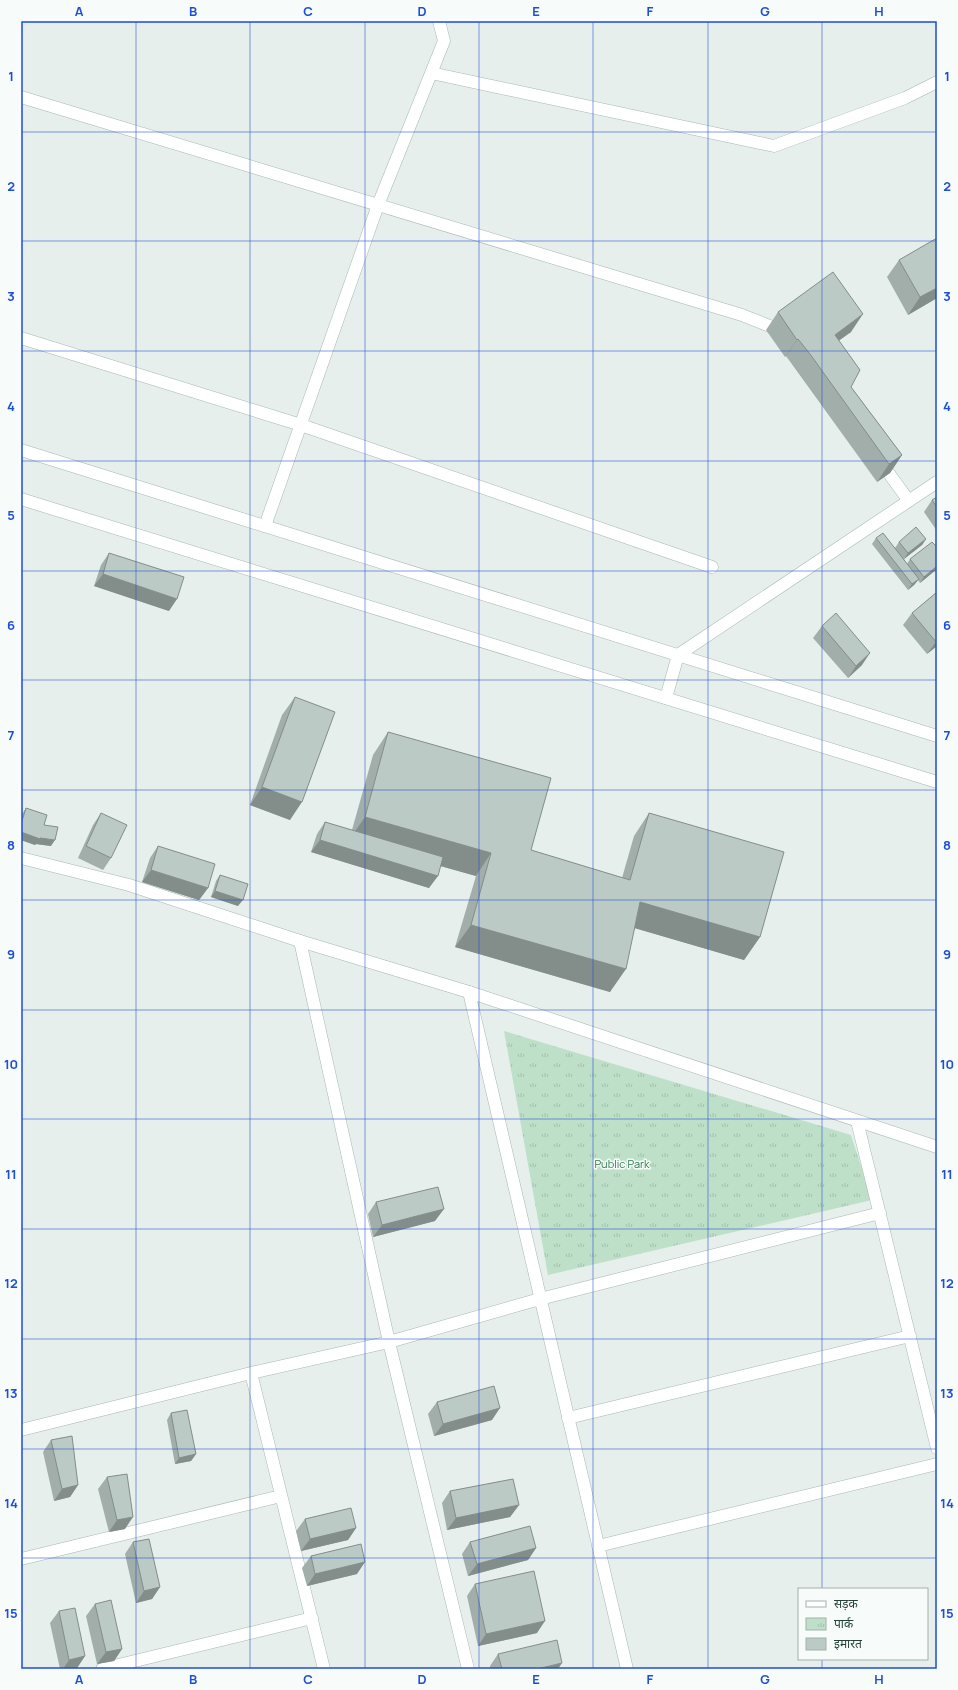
<svg xmlns="http://www.w3.org/2000/svg" width="958" height="1690" viewBox="0 0 958 1690" font-family="Manrope,'Noto Sans Devanagari',sans-serif">
<style>
.park{fill:url(#park-tufts)}
.lines{fill:none;stroke-linecap:round;stroke-linejoin:round}
.service-casing{stroke:#a8b8b2;stroke-width:13}
.minor-casing{stroke:#a8b8b2;stroke-width:13}
.tertiary-casing{stroke:#a8b8b2;stroke-width:13}
.service{stroke:#fff;stroke-width:12}
.minor{stroke:#fff;stroke-width:12}
.tertiary{stroke:#fff;stroke-width:12}
.wall{fill:#a1aea9}
.shaded-wall{fill:#838d89}
.building{fill:#bbcac4;stroke:#838d89}
.grid{fill:none;stroke:#1d4ed8;stroke-width:1;stroke-opacity:0.55}
.labels{text-anchor:middle;dominant-baseline:central;stroke-width:3;stroke-linejoin:round;paint-order:stroke}
.park-label{font-size:11px;fill:#2d7a4b;stroke:#f7fbf9}
.neatline{fill:none;stroke:#1d4ed8;stroke-width:1.5}
.grid-label{font-size:13px;text-anchor:middle;font-weight:bold;fill:#1d4ed8}
</style>
<defs>
<pattern id="park-tufts" width="24" height="20" patternUnits="userSpaceOnUse"><rect width="24" height="20" fill="#bfe0c8"/><path d="M3 7l-1-3M5 7V3M7 7l1-3M15 17l-1-3M17 17v-4M19 17l1-3" fill="none" stroke="#a4c1ad"/></pattern>
</defs>
<rect width="100%" height="100%" fill="#e6efeb"/>
<!-- park -->
<path class="park" d="M 504,1031 L 851,1135 L 872,1200 L 548,1275 Z"/>
<g class="lines">
<!-- service casing -->
<g class="service-casing">
<path id="service" d="M 21,97 L 742,315 L 777,329 L 781,333
M 879,460 L 909,501"/>
</g>
<!-- minor casing -->
<g class="minor-casing">
<path id="minor" d="M 431,73 L 774,146 L 905,98 L 937,82
M 21,338 L 301,425 L 712,567
M 265,526 L 378,205 L 444,41 L 439,21
M 666,698 L 678,655 L 937,482
M 300,941 L 389,1342 L 468,1669
M 469,992 L 627,1669
M 857,1121 L 937,1448
M 251,1373 L 324,1669
M 568,1418 L 910,1336
M 21,1430 L 251,1373 L 389,1342 L 540,1299 L 880,1213
M 598,1546 L 937,1464
M 21,1559 L 281,1496
M 102,1669 L 312,1618"/>
</g>
<!-- tertiary casing -->
<g class="tertiary-casing">
<path id="tertiary" d="M 21,450 L 937,736
M 21,499 L 937,782
M 21,858 L 129,885 L 300,941 L 469,992 L 937,1147"/>
</g>
<!-- service -->
<use href="#service" class="service"/>
<!-- minor -->
<use href="#minor" class="minor"/>
<!-- tertiary -->
<use href="#tertiary" class="tertiary"/>
</g>
<!-- wall -->
<path class="wall" d="M 899,260 L 937,298 L 908,315 L 887,277 Z
M 778,312 L 851,332 L 839,340 L 851,387 L 902,455 L 890,473 L 877,482 L 786,356 L 785,357 L 766,330 Z
M 937,497 L 937,531 L 924,512 L 932,500 Z
M 876,538 L 895,548 L 899,542 L 926,539 L 922,545 L 904,559 L 907,564 L 910,559 L 937,569 L 920,583 L 918,580 L 914,585 L 908,590 L 872,544 Z
M 109,553 L 169,611 L 94,586 L 101,565 Z
M 937,592 L 937,646 L 927,654 L 903,625 L 912,613 Z
M 822,626 L 862,665 L 848,678 L 813,638 Z
M 295,697 L 290,820 L 250,805 L 282,715 Z
M 388,732 L 531,850 L 622,878 L 634,836 L 649,813 L 760,937 L 744,960 L 635,928 L 610,992 L 455,947 L 476,876 L 440,866 L 429,888 L 311,852 L 317,834 L 325,822 L 352,830 L 373,755 Z
M 26,808 L 44,825 L 51,846 L 36,844 L 35,845 L 21,840 L 21,816 L 22,814 Z
M 101,813 L 111,858 L 103,870 L 78,858 L 93,825 Z
M 158,846 L 208,888 L 199,900 L 142,882 L 150,858 Z
M 220,875 L 238,906 L 211,897 L 216,881 Z
M 376,1202 L 435,1221 L 373,1237 L 368,1214 Z
M 437,1402 L 492,1420 L 434,1436 L 428,1414 Z
M 171,1413 L 196,1454 L 191,1461 L 175,1464 L 167,1420 Z
M 51,1440 L 78,1485 L 70,1497 L 54,1501 L 43,1452 Z
M 107,1477 L 125,1529 L 109,1532 L 98,1489 Z
M 450,1491 L 519,1505 L 510,1517 L 447,1530 L 442,1503 Z
M 305,1519 L 356,1528 L 348,1540 L 301,1551 L 296,1531 Z
M 133,1542 L 160,1587 L 152,1599 L 136,1603 L 125,1554 Z
M 470,1542 L 536,1548 L 528,1560 L 468,1576 L 462,1554 Z
M 311,1556 L 357,1574 L 307,1586 L 302,1568 Z
M 475,1584 L 537,1633 L 478,1646 L 467,1596 Z
M 95,1604 L 122,1649 L 114,1661 L 97,1664 L 86,1616 Z
M 59,1611 L 85,1656 L 77,1668 L 60,1669 L 50,1623 Z
M 498,1654 L 558,1669 L 490,1669 L 490,1666 Z"/>
<!-- shaded-wall -->
<path class="shaded-wall" d="M 937,288 L 937,298 L 908,315 L 920,297 Z
M 863,314 L 851,332 L 823,352 L 835,335 Z
M 798,339 L 786,356 L 785,357 L 797,340 Z
M 902,455 L 890,473 L 877,482 L 889,464 Z
M 926,539 L 922,545 L 904,559 L 908,553 Z
M 937,566 L 937,569 L 920,583 L 924,577 Z
M 103,574 L 177,599 L 169,611 L 94,586 Z
M 919,579 L 914,585 L 908,590 L 912,584 Z
M 937,641 L 937,646 L 927,654 L 936,642 Z
M 870,653 L 862,665 L 848,678 L 856,666 Z
M 262,787 L 302,802 L 290,820 L 250,805 Z
M 365,817 L 491,853 L 476,876 L 349,840 Z
M 21,832 L 40,838 L 55,840 L 51,846 L 36,844 L 35,845 L 21,840 Z
M 320,840 L 438,876 L 429,888 L 311,852 Z
M 151,870 L 208,888 L 199,900 L 142,882 Z
M 215,891 L 243,900 L 238,906 L 211,897 Z
M 640,902 L 760,937 L 744,960 L 624,925 Z
M 471,925 L 626,969 L 610,992 L 455,947 Z
M 444,1209 L 435,1221 L 373,1237 L 382,1225 Z
M 500,1408 L 492,1420 L 434,1436 L 443,1424 Z
M 196,1454 L 191,1461 L 175,1464 L 179,1458 Z
M 78,1485 L 70,1497 L 54,1501 L 62,1489 Z
M 519,1505 L 510,1517 L 447,1530 L 456,1518 Z
M 133,1517 L 125,1529 L 109,1532 L 117,1520 Z
M 356,1528 L 348,1540 L 301,1551 L 310,1539 Z
M 536,1548 L 528,1560 L 468,1576 L 477,1564 Z
M 365,1562 L 357,1574 L 307,1586 L 315,1574 Z
M 160,1587 L 152,1599 L 136,1603 L 144,1591 Z
M 545,1621 L 537,1633 L 478,1646 L 486,1634 Z
M 122,1649 L 114,1661 L 97,1664 L 106,1652 Z
M 85,1656 L 77,1668 L 63,1669 L 69,1660 Z
M 562,1663 L 558,1669 L 537,1669 Z"/>
<!-- building -->
<path class="building" d="M 937,238 L 937,288 L 920,297 L 899,260 Z
M 833,272 L 863,314 L 835,335 L 860,370 L 851,387 L 902,455 L 889,464 L 810,354 L 798,339 L 797,340 L 778,312 Z
M 937,497 L 937,507 L 932,500 Z
M 916,527 L 926,539 L 908,553 L 899,542 Z
M 883,533 L 919,579 L 912,584 L 876,538 Z
M 932,542 L 937,547 L 937,566 L 924,577 L 910,559 Z
M 109,553 L 184,577 L 177,599 L 103,574 Z
M 937,592 L 937,641 L 936,642 L 912,613 Z
M 836,613 L 870,653 L 856,666 L 822,626 Z
M 295,697 L 335,712 L 302,802 L 262,787 Z
M 388,732 L 551,778 L 531,850 L 630,880 L 649,813 L 784,852 L 760,937 L 640,902 L 626,969 L 471,925 L 491,853 L 365,817 Z
M 26,808 L 47,815 L 44,825 L 58,827 L 55,840 L 40,838 L 40,839 L 21,832 L 21,824 Z
M 101,813 L 127,825 L 111,858 L 86,846 Z
M 325,822 L 443,857 L 438,876 L 320,840 Z
M 158,846 L 215,864 L 208,888 L 151,870 Z
M 220,875 L 248,884 L 243,900 L 215,891 Z
M 438,1187 L 444,1209 L 382,1225 L 376,1202 Z
M 494,1386 L 500,1408 L 443,1424 L 437,1402 Z
M 187,1410 L 196,1454 L 179,1458 L 171,1413 Z
M 72,1436 L 78,1485 L 62,1489 L 51,1440 Z
M 127,1474 L 133,1517 L 117,1520 L 107,1477 Z
M 513,1479 L 519,1505 L 456,1518 L 450,1491 Z
M 351,1508 L 356,1528 L 310,1539 L 305,1519 Z
M 530,1526 L 536,1548 L 477,1564 L 470,1542 Z
M 149,1539 L 160,1587 L 144,1591 L 133,1542 Z
M 361,1544 L 365,1562 L 315,1574 L 311,1556 Z
M 534,1571 L 545,1621 L 486,1634 L 475,1584 Z
M 111,1600 L 122,1649 L 106,1652 L 95,1604 Z
M 75,1608 L 85,1656 L 69,1660 L 59,1611 Z
M 557,1640 L 562,1663 L 537,1669 L 502,1669 L 498,1654 Z"/>
<!-- grid -->
<path class="grid" d="M 136,21 L 136,1669M 250,21 L 250,1669M 365,21 L 365,1669M 479,21 L 479,1669M 593,21 L 593,1669M 708,21 L 708,1669M 822,21 L 822,1589M 21,132 L 937,132M 21,241 L 937,241M 21,351 L 937,351M 21,461 L 937,461M 21,571 L 937,571M 21,680 L 937,680M 21,790 L 937,790M 21,900 L 937,900M 21,1010 L 937,1010M 21,1119 L 937,1119M 21,1229 L 937,1229M 21,1339 L 937,1339M 21,1449 L 937,1449M 21,1558 L 937,1558M 822,1659 L 822,1669"/>
<g class="labels">
<!-- park labels -->
<g class="park-label">
<text x="622" y="1163">Public Park</text>
</g>
</g>
<!-- border -->
<rect width="958" height="1690" fill="none" stroke="#f7fbf9" stroke-width="44"/>
<!-- legend -->
<rect x="798" y="1588" width="130" height="72" fill="#f7fbf9" stroke="#a3b1ad"/>
<rect x="806" y="1601" width="20" height="6" fill="#ffffff" stroke="#a3b1ad"/>
<text x="834" y="1608" font-size="12" fill="#24423a">सड़क</text>
<rect x="806" y="1618" width="20" height="12" fill="url(#park-tufts)" stroke="#a3b1ad"/>
<text x="834" y="1628" font-size="12" fill="#24423a">पार्क</text>
<rect x="806" y="1638" width="20" height="12" fill="#bbcac4" stroke="#a3b1ad"/>
<text x="834" y="1648" font-size="12" fill="#24423a">इमारत</text>
<rect x="22" y="22" width="914" height="1646" class="neatline"/>
<g class="grid-label">
<text x="79" y="16">A</text>
<text x="193" y="16">B</text>
<text x="308" y="16">C</text>
<text x="422" y="16">D</text>
<text x="536" y="16">E</text>
<text x="650" y="16">F</text>
<text x="765" y="16">G</text>
<text x="879" y="16">H</text>
<text x="11" y="81">1</text>
<text x="947" y="81">1</text>
<text x="11" y="191">2</text>
<text x="947" y="191">2</text>
<text x="11" y="301">3</text>
<text x="947" y="301">3</text>
<text x="11" y="411">4</text>
<text x="947" y="411">4</text>
<text x="11" y="520">5</text>
<text x="947" y="520">5</text>
<text x="11" y="630">6</text>
<text x="947" y="630">6</text>
<text x="11" y="740">7</text>
<text x="947" y="740">7</text>
<text x="11" y="850">8</text>
<text x="947" y="850">8</text>
<text x="11" y="959">9</text>
<text x="947" y="959">9</text>
<text x="11" y="1069">10</text>
<text x="947" y="1069">10</text>
<text x="11" y="1179">11</text>
<text x="947" y="1179">11</text>
<text x="11" y="1288">12</text>
<text x="947" y="1288">12</text>
<text x="11" y="1398">13</text>
<text x="947" y="1398">13</text>
<text x="11" y="1508">14</text>
<text x="947" y="1508">14</text>
<text x="11" y="1618">15</text>
<text x="947" y="1618">15</text>
<text x="79" y="1684">A</text>
<text x="193" y="1684">B</text>
<text x="308" y="1684">C</text>
<text x="422" y="1684">D</text>
<text x="536" y="1684">E</text>
<text x="650" y="1684">F</text>
<text x="765" y="1684">G</text>
<text x="879" y="1684">H</text>
</g>
</svg>
